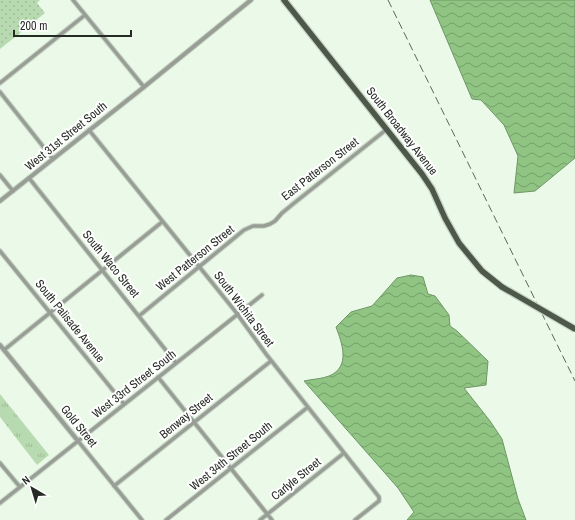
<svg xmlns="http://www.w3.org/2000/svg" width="575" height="520" viewBox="0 0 575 520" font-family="'Archivo Narrow',sans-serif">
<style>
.grass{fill:url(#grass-tufts)}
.park{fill:url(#park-dots)}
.water{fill:url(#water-waves);stroke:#709667}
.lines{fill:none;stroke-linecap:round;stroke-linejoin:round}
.minor-casing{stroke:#c8d5c5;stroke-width:5.5}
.tertiary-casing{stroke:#c8d5c5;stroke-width:6}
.primary-casing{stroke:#c8d5c5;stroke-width:8}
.minor{stroke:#989e96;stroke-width:3.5}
.tertiary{stroke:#989e96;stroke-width:4}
.primary{stroke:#4d574a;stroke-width:5.5}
.rail{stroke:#5d665c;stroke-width:1;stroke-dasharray:8 4;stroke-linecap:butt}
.primary-bridge-casing{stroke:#c8d5c5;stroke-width:8;stroke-linecap:butt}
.primary-bridge{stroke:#4d574a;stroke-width:5.5}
.labels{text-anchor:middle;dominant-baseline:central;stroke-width:4;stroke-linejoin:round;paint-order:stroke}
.street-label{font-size:12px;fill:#262c25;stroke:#fff}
</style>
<defs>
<pattern id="grass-tufts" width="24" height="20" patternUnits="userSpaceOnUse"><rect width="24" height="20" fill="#b8dab1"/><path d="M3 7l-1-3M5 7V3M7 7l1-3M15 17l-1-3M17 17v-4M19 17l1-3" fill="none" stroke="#9ebb98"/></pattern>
<pattern id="park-dots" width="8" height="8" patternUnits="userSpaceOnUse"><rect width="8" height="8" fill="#b8dab1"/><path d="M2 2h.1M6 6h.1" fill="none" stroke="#9ebb98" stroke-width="1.8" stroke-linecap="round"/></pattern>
<pattern id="water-waves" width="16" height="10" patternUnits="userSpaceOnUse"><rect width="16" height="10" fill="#8fc483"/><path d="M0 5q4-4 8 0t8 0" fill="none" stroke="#759f6b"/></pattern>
</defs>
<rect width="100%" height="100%" fill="#ebfae8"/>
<!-- grass -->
<path class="grass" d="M 0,394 L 49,455 L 37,465 L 0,417 Z"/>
<!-- park -->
<path class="park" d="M 0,0 L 40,0 L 37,3 L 45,13 L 0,49 Z"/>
<!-- water -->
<path class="water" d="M 430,0 L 575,0 L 575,158 L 535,191 L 514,193 L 518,156 L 504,125 L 481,100 L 472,99 Z
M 411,275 L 423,277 L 428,294 L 435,296 L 449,315 L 450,326 L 457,331 L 488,361 L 486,385 L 464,388 L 490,421 L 502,439 L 518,499 L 526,520 L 407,520 L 414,512 L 398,488 L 304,381 C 312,379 322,379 329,376 C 351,367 342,343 336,327 L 351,312 L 372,306 L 397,278 Z"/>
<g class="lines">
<!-- minor casing -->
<g class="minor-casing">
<path id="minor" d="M 73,0 L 144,87
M 0,83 L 85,15
M 0,92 L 53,159
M 89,130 L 235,311 L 266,354 L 379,497 L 379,501 L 355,520
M 0,175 L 13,191
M 29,178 L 176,363
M 0,251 L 124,404
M 139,316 L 244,230 L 253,226 L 264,226 L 270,224 L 275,221 L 282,213 L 293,204 L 387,129
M 4,350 L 162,222
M 158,377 L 272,520
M 78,441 L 142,520
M 0,463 L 20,487
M 114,486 L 271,361
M 0,503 L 262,295
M 166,520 L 308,407
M 260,520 L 344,453"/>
</g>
<!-- tertiary casing -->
<g class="tertiary-casing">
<path id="tertiary" d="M 0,201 L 144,87 L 251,0
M 0,345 L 78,441"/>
</g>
<!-- primary casing -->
<g class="primary-casing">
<path id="primary" d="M 284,0 L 422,174 L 432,189 L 445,218 L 459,243 L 482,271 L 502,287"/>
</g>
<!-- minor -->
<use href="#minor" class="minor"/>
<!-- tertiary -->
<use href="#tertiary" class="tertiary"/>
<!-- primary -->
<use href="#primary" class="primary"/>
<!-- rail -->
<path class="rail" d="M 388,0 L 575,381"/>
<!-- primary-bridge casing -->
<g class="primary-bridge-casing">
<path id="primary-bridge" d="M 502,287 L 575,329"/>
</g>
<!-- primary-bridge -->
<use href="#primary-bridge" class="primary-bridge"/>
</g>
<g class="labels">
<!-- street labels -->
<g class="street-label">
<text transform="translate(402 131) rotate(52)">South Broadway Avenue</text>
<text transform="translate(66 136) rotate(-39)">West 31st Street South</text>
<text transform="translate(320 169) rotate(-38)">East Patterson Street</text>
<text transform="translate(195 258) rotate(-39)">West Patterson Street</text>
<text transform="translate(111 264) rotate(51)">South Waco Street</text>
<text transform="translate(244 309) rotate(53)">South Wichita Street</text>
<text transform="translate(70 321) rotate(51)">South Palisade Avenue</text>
<text transform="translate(134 384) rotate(-38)">West 33rd Street South</text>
<text transform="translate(186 416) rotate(-39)">Benway Street</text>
<text transform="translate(79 426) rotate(51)">Gold Street</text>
<text transform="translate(231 456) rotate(-39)">West 34th Street South</text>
<text transform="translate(296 479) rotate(-39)">Carlyle Street</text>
</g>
</g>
<!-- north arrow -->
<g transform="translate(32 488) rotate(322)" stroke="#ffffff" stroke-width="3" paint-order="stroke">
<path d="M0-3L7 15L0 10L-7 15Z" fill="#262c25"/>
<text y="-6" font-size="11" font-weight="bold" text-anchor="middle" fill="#262c25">N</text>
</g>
<!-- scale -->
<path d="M14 30v6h117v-6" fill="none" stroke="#262c25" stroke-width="2"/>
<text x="20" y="30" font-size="12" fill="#262c25" stroke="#ffffff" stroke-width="3" paint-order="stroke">200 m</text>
</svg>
